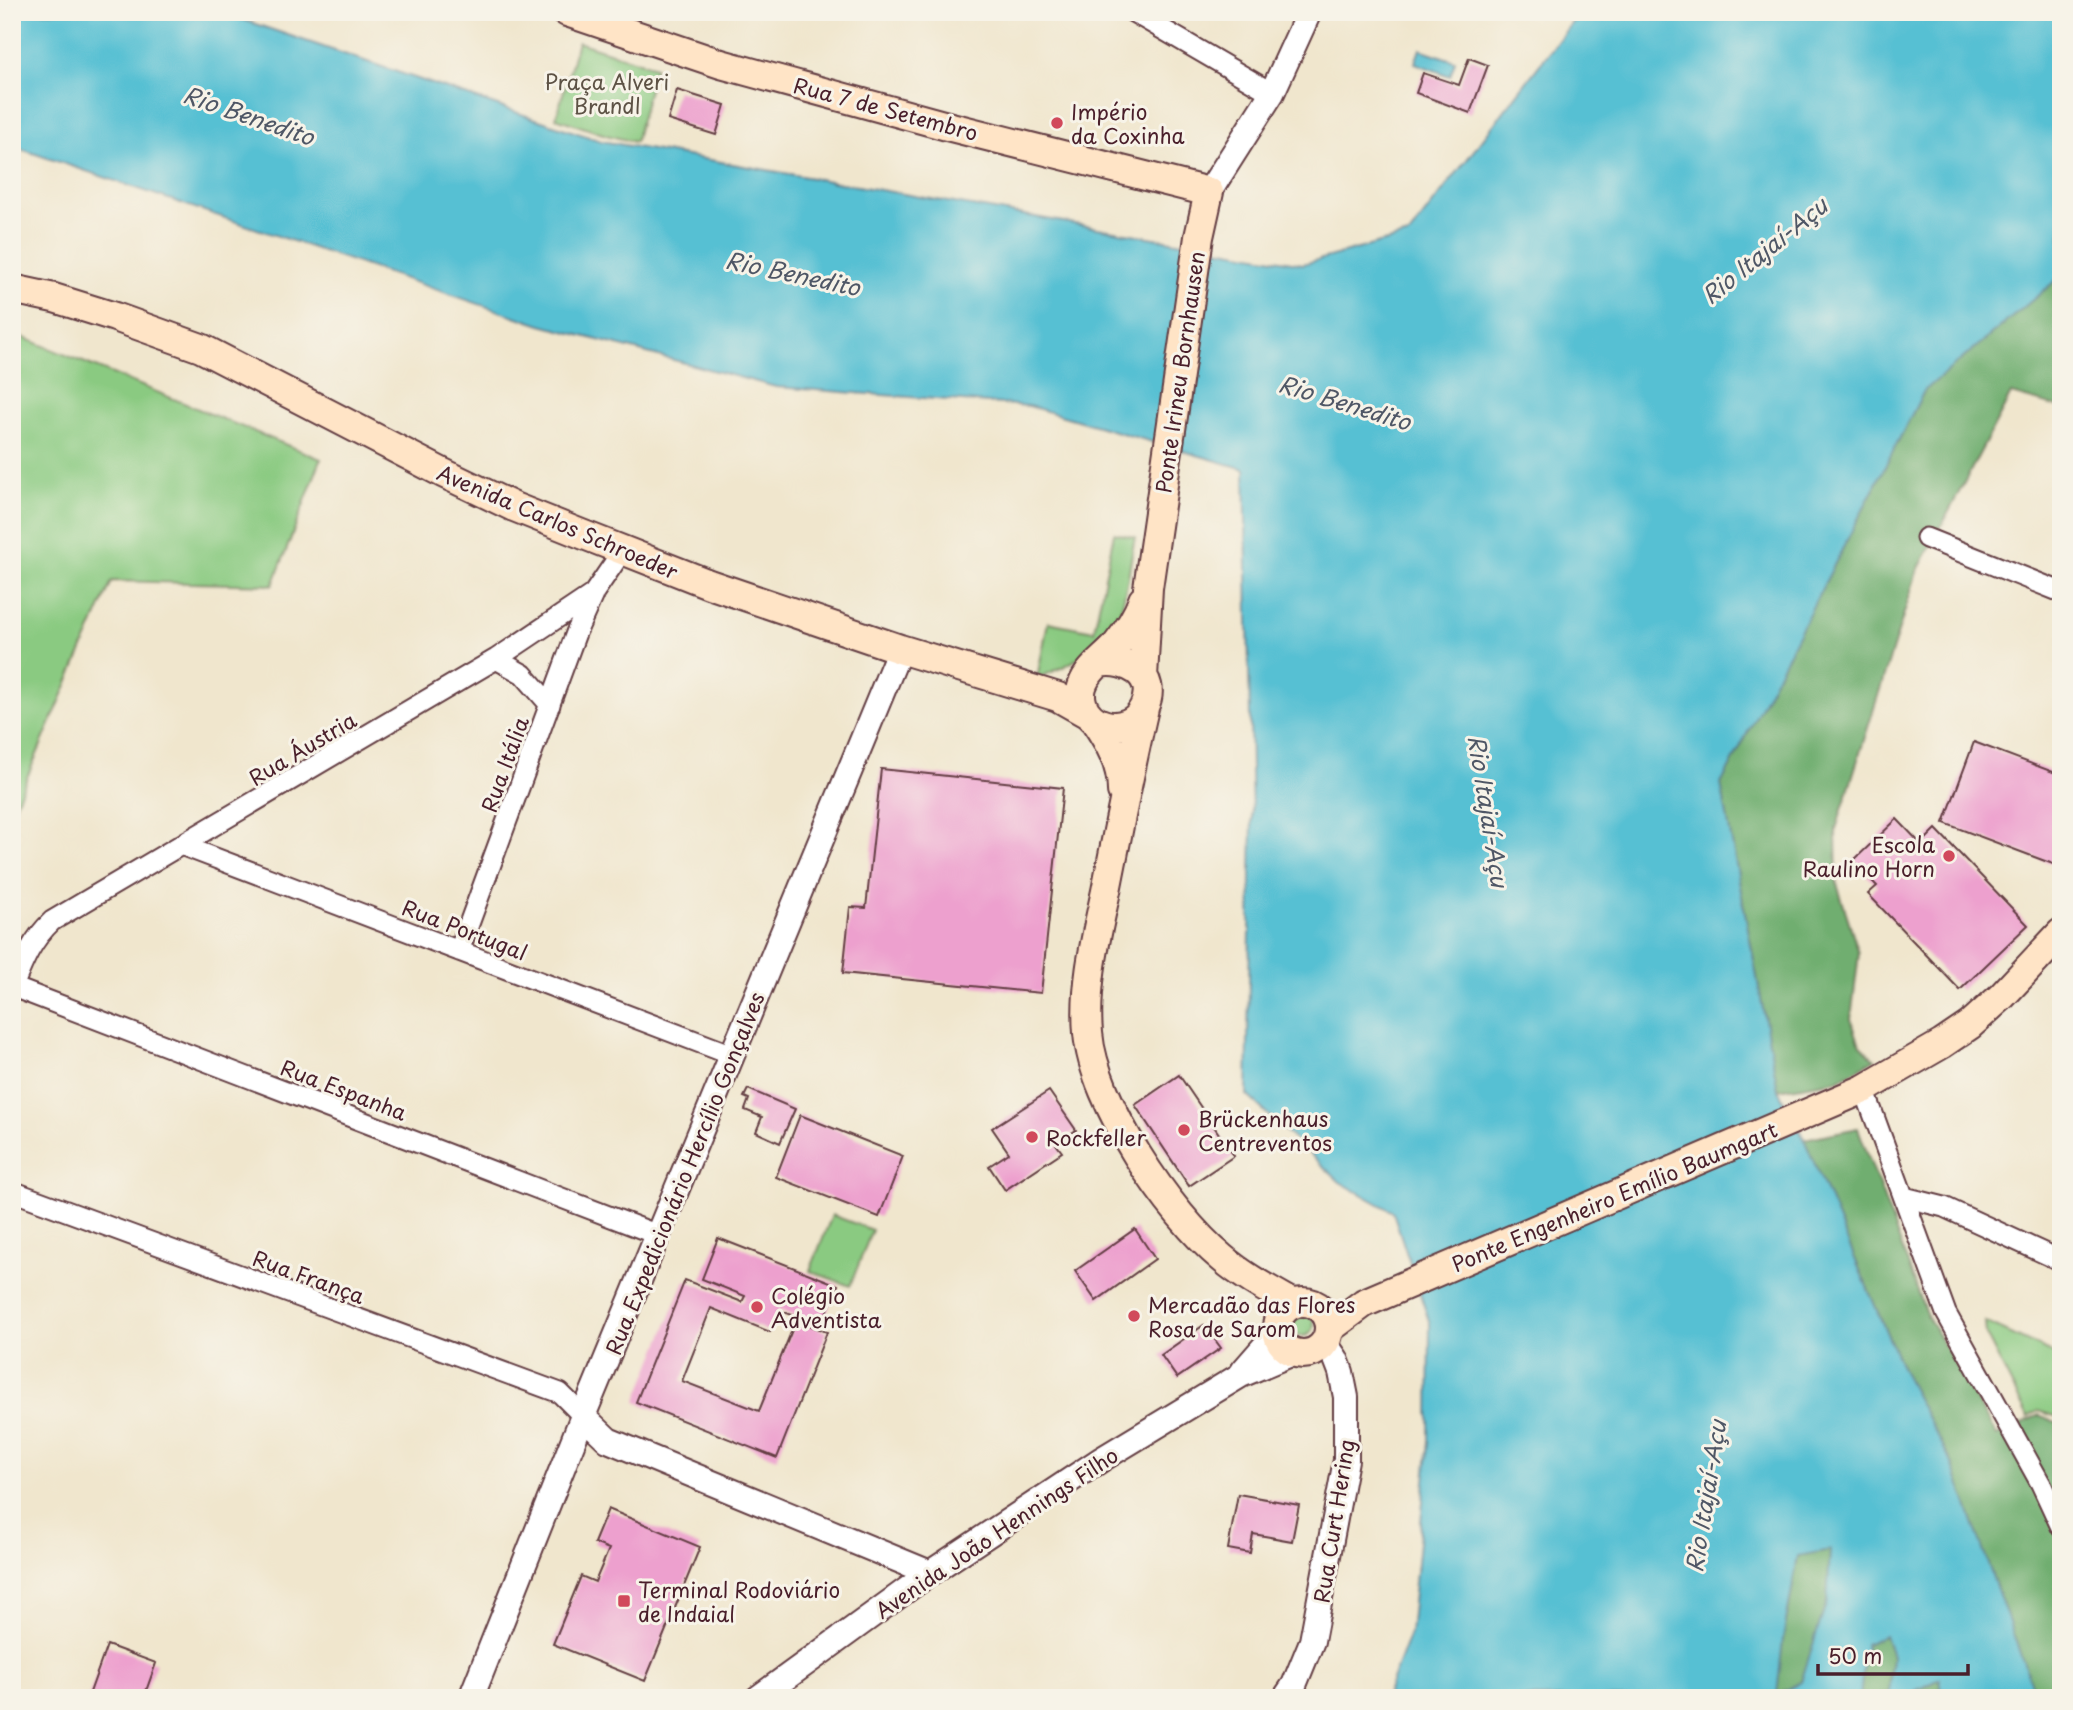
<svg xmlns="http://www.w3.org/2000/svg" width="2073" height="1710" viewBox="0 0 2073 1710" font-family="'Playpen Sans',sans-serif">
<style>
.green{fill:#8aca81;stroke:#6a7456;stroke-width:2}
.forest{fill:#6fae6f;stroke:#5c664d;stroke-width:2}
.water{fill:#57c0d3;stroke:#50707f;stroke-width:2;fill-rule:evenodd}
.building{fill:#eda0ce}
.lines{fill:none;stroke-linecap:round;stroke-linejoin:round}
.minor-casing{stroke:#633d43;stroke-width:23}
.tertiary-casing{stroke:#633d43;stroke-width:28}
.secondary-casing{stroke:#633d43;stroke-width:32}
.minor{stroke:#fff;stroke-width:19}
.tertiary{stroke:#fff;stroke-width:24}
.secondary{stroke:#ffe4c6;stroke-width:28}
.poi-dot{fill:#d1495b;stroke:#f7f3e8;stroke-width:2.5}
.labels{text-anchor:middle;dominant-baseline:central;stroke-width:6;stroke-linejoin:round;paint-order:stroke}
.park-label{font-size:21px;fill:#5d5245;stroke:#f7f3e8}
.street-label{font-size:21px;fill:#4a1f2b;stroke:#f7f3e8}
.poi-label{font-size:21px;fill:#4a1f2b;stroke:#f7f3e8;text-anchor:start}
.water-label{font-size:23px;font-style:italic;fill:#4f5766;stroke:#f7f3e8}
</style>
<rect width="100%" height="100%" fill="#f7f3e8"/>
<filter id="ink" filterUnits="userSpaceOnUse"><feTurbulence type="fractalNoise" baseFrequency=".0143" numOctaves="2"/><feDisplacementMap in="SourceGraphic" scale="14" xChannelSelector="R" yChannelSelector="G"/><feConvolveMatrix kernelMatrix="1 2 1 2 8 2 1 2 1" color-interpolation-filters="sRGB"/></filter>
<filter id="wash" filterUnits="userSpaceOnUse"><feTurbulence type="fractalNoise" baseFrequency=".00686" numOctaves="4" result="noise"/><feDisplacementMap in="SourceGraphic" scale="28" xChannelSelector="R" yChannelSelector="G"/><feGaussianBlur stdDeviation="1.57" result="paint"/><feColorMatrix in="noise" values="0 0 0 0 0 0 0 0 0 0 0 0 0 0 0 0 0 1.4 0 .05"/><feComposite in="paint" operator="in"/></filter>
<g filter="url(#wash)">
<rect width="100%" height="100%" fill="#f0e6cd"/>
<!-- green -->
<path class="green" d="M 578,42 L 655,67 L 635,142 L 606,135 L 556,118 Z
M 12,333 L 321,459 L 273,585 L 112,581 L 12,812 Z
M 1114,533 L 1135,537 C 1130,561 1128,588 1120,612 C 1109,646 1067,667 1037,678 L 1048,622 L 1094,631 Z
M 832,1215 L 872,1230 L 850,1286 L 810,1271 Z
M1292 1325a11 11 0 1 1 22 0a11 11 0 1 1-22 0Z
M 1985,1322 L 2061,1357 L 2061,1418 L 2038,1411 L 2028,1417 L 1986,1335 Z"/>
<!-- forest -->
<path class="forest" d="M 2061,276 L 2061,408 L 2011,394 L 1917,572 L 1836,829 L 1837,884 L 1859,953 L 1851,1019 L 1860,1045 L 1875,1059 L 1838,1080 L 1778,1090 L 1721,784 L 1924,391 Z
M 1858,1128 L 1927,1316 L 1997,1436 L 2039,1415 L 2061,1424 L 2061,1698 L 2036,1698 L 1951,1461 L 1905,1376 L 1804,1139 Z
M 1831,1549 L 1828,1601 L 1801,1682 L 1776,1696 L 1783,1639 L 1798,1556 Z
M 1885,1635 L 1892,1656 L 1889,1698 L 1860,1698 L 1866,1644 Z
M 1940,1679 L 1943,1698 L 1914,1698 L 1915,1691 Z"/>
<!-- water -->
<path class="water" d="M 12,12 L 220,12 L 601,141 L 1303,264 L 1409,235 L 1580,12 L 2061,12 L 2061,276 L 1924,391 L 1721,784 L 1778,1090 L 1804,1139 L 1905,1376 L 1951,1461 L 2036,1698 L 1943,1698 L 1940,1679 L 1915,1691 L 1914,1698 L 1889,1698 L 1892,1656 L 1885,1635 L 1866,1644 L 1860,1698 L 1385,1698 L 1410,1633 L 1429,1441 L 1430,1324 L 1393,1212 L 1340,1182 L 1247,1095 L 1252,819 L 1245,469 L 1029,406 L 776,387 L 541,325 L 12,146 ZM 1830,1550 L 1827,1601 L 1801,1682 L 1777,1695 L 1783,1639 L 1798,1556 Z
M 1420,49 L 1455,61 L 1450,76 L 1415,63 Z"/>
<g id="blocks">
<!-- building -->
<path class="building" d="M 1469,58 L 1488,65 L 1470,113 L 1416,93 L 1423,73 L 1459,85 Z
M 677,90 L 725,105 L 716,135 L 668,120 Z
M 1974,742 L 2061,775 L 2061,867 L 1944,823 Z
M 881,769 L 1063,788 L 1041,993 L 843,973 L 850,907 L 866,908 Z
M 1897,819 L 1921,844 L 1936,829 L 2028,925 L 1960,990 L 1868,894 L 1877,886 L 1853,861 Z
M 1179,1075 L 1234,1156 L 1189,1186 L 1135,1105 Z
M 748,1089 L 795,1109 L 780,1143 L 756,1132 L 762,1117 L 745,1110 L 749,1099 L 744,1097 Z
M 1049,1091 L 1076,1130 L 1056,1144 L 1062,1152 L 1005,1190 L 989,1166 L 1009,1153 L 992,1128 Z
M 800,1115 L 903,1156 L 879,1217 L 776,1177 Z
M 1135,1229 L 1155,1259 L 1096,1301 L 1075,1271 Z
M 718,1238 L 838,1285 L 821,1326 L 779,1310 L 770,1332 L 711,1308 L 682,1381 L 759,1411 L 796,1320 L 827,1332 L 777,1458 L 636,1402 L 685,1280 L 742,1302 L 745,1296 L 702,1279 Z
M 1204,1325 L 1221,1348 L 1177,1378 L 1161,1355 Z
M 1238,1494 L 1299,1505 L 1292,1541 L 1253,1534 L 1250,1553 L 1228,1549 Z
M 608,1509 L 700,1547 L 645,1681 L 553,1644 L 581,1576 L 595,1582 L 609,1549 L 594,1543 Z
M 107,1645 L 156,1663 L 145,1694 L 154,1698 L 88,1698 Z"/>
</g>
</g>
<g filter="url(#ink)">
<use href="#blocks" fill-opacity="0" stroke="#633d43" stroke-width="2"/>
<g class="lines">
<!-- minor casing -->
<g class="minor-casing">
<path id="minor" d="M 1133,12 L 1272,93
M 1926,538 L 2061,592
M 496,659 L 523,674 L 550,705
M 181,845 L 732,1055
M 459,951 L 576,633 L 593,595
M 13,987 L 658,1235
M 12,989 C 23,962 31,941 52,921 L 496,659 L 593,594 L 623,550
M 1864,1089 L 1946,1313 L 2041,1484 L 2061,1527
M 12,1191 L 560,1393 L 583,1416
M 1904,1197 L 1944,1207 L 2061,1261"/>
</g>
<!-- tertiary casing -->
<g class="tertiary-casing">
<path id="tertiary" d="M 1209,192 L 1272,93 L 1309,12
M 1243,1371 L 1277,1332
M 583,1416 L 608,1440 L 930,1573
M 471,1698 L 583,1416 L 900,649
M 758,1698 L 930,1573 L 1102,1459 L 1241,1375 L 1293,1353
M 1285,1698 L 1294,1685 L 1312,1641 L 1346,1460 L 1346,1397 L 1341,1372 L 1336,1359 L 1325,1343"/>
</g>
<!-- secondary casing -->
<g class="secondary-casing">
<path id="secondary" d="M 567,12 L 721,64 L 947,126 L 1209,192 L 1199,237 L 1148,588 L 1143,677
M 12,289 L 54,298 L 115,317 L 201,348 L 443,473 L 514,507 L 579,533 L 709,584 L 900,649 L 1058,697 L 1088,714
M 1099,663 C 1127,658 1159,675 1144,707 C 1129,739 1079,728 1081,692 C 1083,672 1104,660 1116,646 C 1127,632 1137,617 1143,600
M 1144,708 C 1130,769 1118,830 1106,891 C 1096,938 1084,984 1088,1033 C 1094,1103 1169,1214 1222,1258 C 1244,1277 1269,1290 1294,1304
M 1095,721 C 1109,742 1122,764 1122,791
M1277 1328a26 26 0 1 1 52 0a26 26 0 1 1-52 0Z
M 1329,1329 L 1364,1303 L 1864,1089 L 1942,1044 L 1970,1025 L 2002,996 L 2061,933"/>
</g>
<!-- minor -->
<use href="#minor" class="minor"/>
<!-- tertiary -->
<use href="#tertiary" class="tertiary"/>
<!-- secondary -->
<use href="#secondary" class="secondary"/>
</g>
</g>
<!-- markers -->
<g class="poi-dot">
<circle cx="1057" cy="123" r="7"/>
<circle cx="1949" cy="856" r="7"/>
<circle cx="1184" cy="1130" r="7"/>
<circle cx="1032" cy="1137" r="7"/>
<circle cx="757" cy="1307" r="7"/>
<circle cx="1134" cy="1316" r="7"/>
<rect x="617" y="1594" width="14" height="14" rx="3.5"/>
</g>
<g class="labels">
<!-- park labels -->
<g class="park-label">
<text x="607" y="81">Praça Alveri<tspan x="607" dy="24">Brandl</tspan></text>
</g>
<!-- street labels -->
<g class="street-label">
<text transform="translate(886 108) rotate(15)">Rua 7 de Setembro</text>
<text transform="translate(1179 372) rotate(-82)">Ponte Irineu Bornhausen</text>
<text transform="translate(558 521) rotate(23)">Avenida Carlos Schroeder</text>
<text transform="translate(302 748) rotate(-31)">Rua Áustria</text>
<text transform="translate(504 764) rotate(-70)">Rua Itália</text>
<text transform="translate(465 929) rotate(21)">Rua Portugal</text>
<text transform="translate(344 1089) rotate(21)">Rua Espanha</text>
<text transform="translate(684 1173) rotate(-68)">Rua Expedicionário Hercílio Gonçalves</text>
<text transform="translate(1614 1196) rotate(-23)">Ponte Engenheiro Emílio Baumgart</text>
<text transform="translate(309 1276) rotate(20)">Rua França</text>
<text transform="translate(1333 1521) rotate(-81)">Rua Curt Hering</text>
<text transform="translate(996 1532) rotate(-34)">Avenida João Hennings Filho</text>
</g>
<!-- poi labels -->
<g class="poi-label">
<text x="1071" y="111">Império<tspan x="1071" dy="24">da Coxinha</tspan></text>
<text x="1935" y="844" text-anchor="end">Escola<tspan x="1935" dy="24">Raulino Horn</tspan></text>
<text x="1198" y="1118">Brückenhaus<tspan x="1198" dy="24">Centreventos</tspan></text>
<text x="1046" y="1137">Rockfeller</text>
<text x="771" y="1295">Colégio<tspan x="771" dy="24">Adventista</tspan></text>
<text x="1148" y="1304">Mercadão das Flores<tspan x="1148" dy="24">Rosa de Sarom</tspan></text>
<text x="638" y="1589">Terminal Rodoviário<tspan x="638" dy="24">de Indaial</tspan></text>
</g>
<!-- water labels -->
<g class="water-label">
<text transform="translate(249 115) rotate(19)">Rio Benedito</text>
<text transform="translate(1764 250) rotate(-39)">Rio Itajaí-Açu</text>
<text transform="translate(793 273) rotate(12)">Rio Benedito</text>
<text transform="translate(1345 402) rotate(17)">Rio Benedito</text>
<text transform="translate(1489 811) rotate(81)">Rio Itajaí-Açu</text>
<text transform="translate(1705 1496) rotate(-81)">Rio Itajaí-Açu</text>
</g>
</g>
<!-- margin -->
<rect width="2073" height="1710" fill="none" stroke="#f7f3e8" stroke-width="42"/>
<!-- scale -->
<path d="M1818 1664v10h150v-10" fill="none" stroke="#4a1f2b" stroke-width="3.5"/>
<text x="1828" y="1664" font-size="21" fill="#4a1f2b" stroke="#f7f3e8" stroke-width="5" paint-order="stroke">50 m</text>
</svg>
